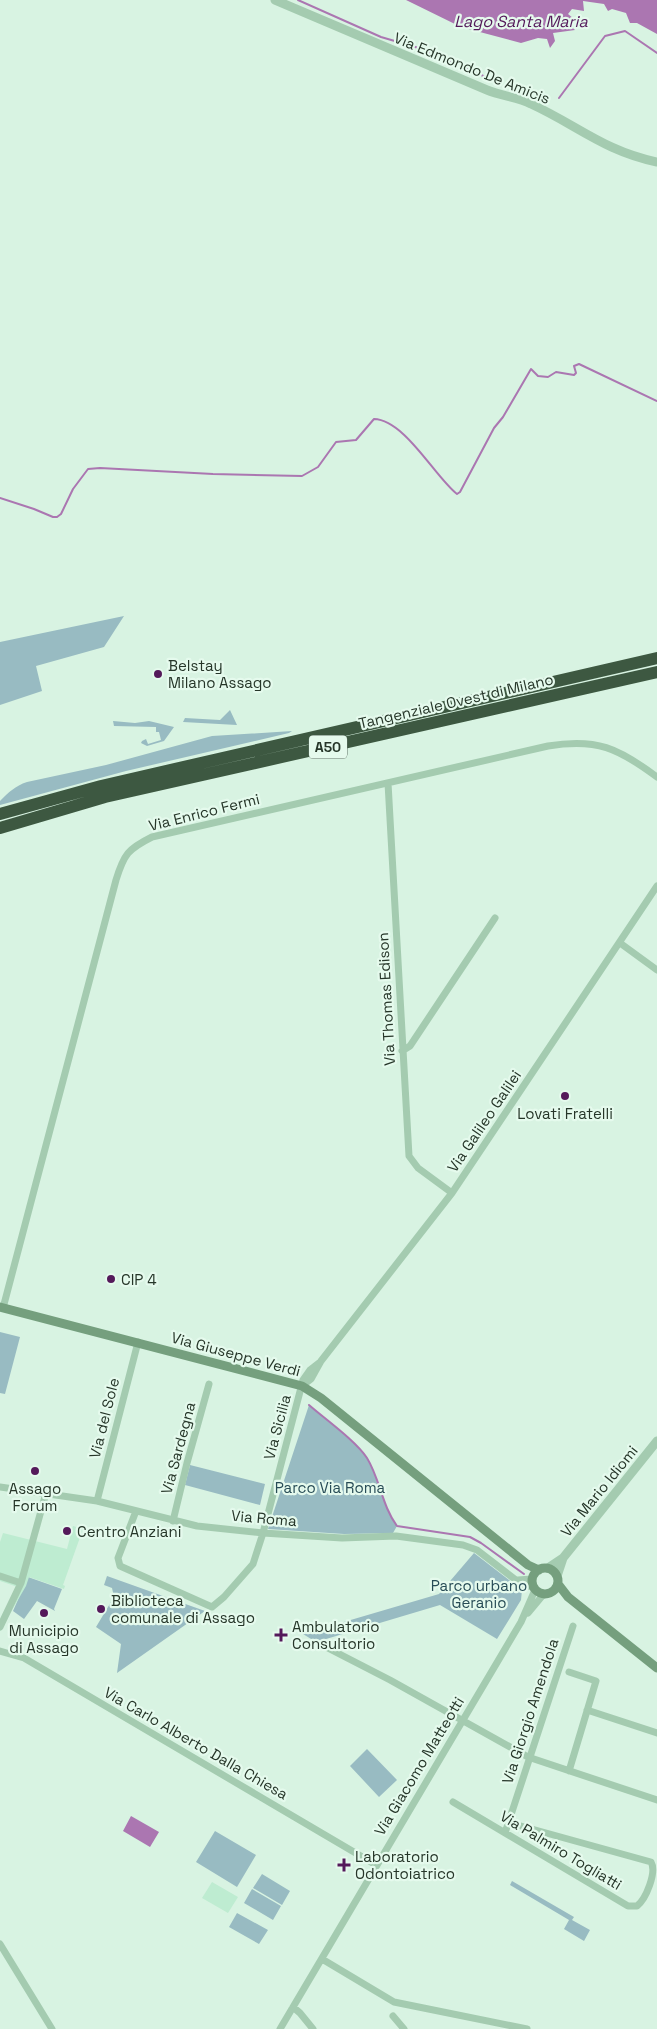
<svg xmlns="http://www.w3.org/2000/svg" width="657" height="2029" viewBox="0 0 657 2029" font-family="'Space Grotesk',sans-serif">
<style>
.green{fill:#98bbc2}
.plaza{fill:#beecd1}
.water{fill:#ab76b1}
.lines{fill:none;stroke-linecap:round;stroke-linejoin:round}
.stream{stroke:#ab76b1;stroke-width:2}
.minor{stroke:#a4cbb0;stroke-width:7}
.tertiary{stroke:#a4cbb0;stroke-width:9}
.secondary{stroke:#759f7e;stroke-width:9}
.motorway{stroke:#3d5841;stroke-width:12}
.poi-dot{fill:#54195a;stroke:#e5faed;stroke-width:2}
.labels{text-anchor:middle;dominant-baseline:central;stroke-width:4.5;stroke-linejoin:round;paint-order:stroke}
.shield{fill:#e5faed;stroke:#5f7164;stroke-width:1}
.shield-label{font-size:14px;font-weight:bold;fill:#263629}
.street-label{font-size:15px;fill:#263629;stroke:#e5faed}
.poi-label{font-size:15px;fill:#263629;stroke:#e5faed;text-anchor:start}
.park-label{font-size:15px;fill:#284c56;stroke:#e5faed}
.water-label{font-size:16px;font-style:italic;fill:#54195a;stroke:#e5faed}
</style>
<rect width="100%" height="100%" fill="#d8f3e2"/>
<!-- green -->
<path class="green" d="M 124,616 L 104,647 L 36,666 L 42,691 L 0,705 L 0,642 Z
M 230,710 L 237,725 L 183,722 L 185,718 L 220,720 Z
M 113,721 L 135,723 L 149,721 L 174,727 L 164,741 L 147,746 L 141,743 L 142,741 L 146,739 L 148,744 L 161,740 L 159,732 L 156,732 L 156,727 L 114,726 Z
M 292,731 L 289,733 L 126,771 L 0,805 L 0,801 C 9,792 15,786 27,782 L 106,765 L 212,736 Z
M 0,1332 L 20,1337 L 5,1394 L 0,1393 Z
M 309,1405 C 325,1419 356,1441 367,1458 C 380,1479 382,1506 397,1526 L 393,1533 L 344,1534 L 268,1529 Z
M 190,1465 L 265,1484 L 260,1505 L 185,1485 Z
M 474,1553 L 522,1590 L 521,1600 L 497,1639 L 440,1605 L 316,1642 L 303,1634 L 439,1594 Z
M 107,1576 L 205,1611 L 117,1673 L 121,1644 L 96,1627 L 114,1597 L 112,1588 L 104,1585 Z
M 28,1577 L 62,1589 L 54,1609 L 55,1611 L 37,1601 L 24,1619 L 13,1611 Z
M 367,1749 L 397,1780 L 379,1797 L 350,1766 Z
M 215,1831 L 256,1855 L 237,1887 L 196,1862 Z
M 262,1874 L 290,1891 L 282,1905 L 253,1888 Z
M 512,1881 L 574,1917 L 572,1920 L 590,1930 L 584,1941 L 564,1929 L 569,1920 L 510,1885 Z
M 252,1889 L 281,1906 L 273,1920 L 244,1903 Z
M 237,1913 L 268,1930 L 259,1944 L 229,1927 Z"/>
<!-- plaza -->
<path class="plaza" d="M 73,1526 L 83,1529 L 63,1585 L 65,1586 L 64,1589 L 29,1577 L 26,1586 L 0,1631 L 0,1623 L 18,1587 L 0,1581 L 0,1542 L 3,1533 L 67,1549 Z
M 212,1882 L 238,1897 L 228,1913 L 202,1898 Z"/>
<!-- water -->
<path class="water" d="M 406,0 L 657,0 L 657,34 L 637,23 L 630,23 L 626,13 L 612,9 L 608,11 L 604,4 L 583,1 L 584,11 L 572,9 L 568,14 L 574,19 L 567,23 L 575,30 L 553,33 L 555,41 L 550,48 L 547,39 L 538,38 L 521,43 L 461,27 Z
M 131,1816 L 159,1832 L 150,1847 L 123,1831 Z"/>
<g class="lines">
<!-- stream -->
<path class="stream" d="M 298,0 L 381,37 L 422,49 L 497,82
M 559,98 L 605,36 L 625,31 L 657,53
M 0,498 L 34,509 L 53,517 L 57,517 L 61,514 L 73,489 L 88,469 L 100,468 L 213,474 L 302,476 L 318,467 L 336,442 L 356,440 L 374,419 C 405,420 435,477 457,494 L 460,492 L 494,428 L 503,417 L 531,369 L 538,376 L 548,377 L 556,372 L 574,375 L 576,373 L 574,366 L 579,364 L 657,401
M 309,1405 C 325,1419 356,1441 367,1458 C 380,1479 382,1506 397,1526 L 470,1537 L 481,1543 L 524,1574"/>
<!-- minor -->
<path class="minor" d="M 388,783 L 409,1156 L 418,1168 L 452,1193
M 620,943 L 657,970
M 402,1051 L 410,1046 L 495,918
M 3,1308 L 116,880 C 124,854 128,849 152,837 L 548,746 C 597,738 618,748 657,777
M 302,1386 L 311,1379 L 321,1361 L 452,1193 L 657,886
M 0,1487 L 97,1501 L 197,1526 L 263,1533 L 342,1538 L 396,1536 L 463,1545 L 477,1550 L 521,1584 L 533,1587
M 97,1501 L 138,1342
M 136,1511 L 118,1558 L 120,1566 L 212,1607 L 224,1597 L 253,1564 L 263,1533 L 303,1380 L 310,1370 L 319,1363
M 173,1521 L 187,1463 L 209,1384
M 0,1576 L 21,1583
M 518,1580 L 532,1579
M 528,1613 L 543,1595
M 0,1627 L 21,1583 L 46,1493
M 320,1644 L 390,1680 L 528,1757 L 657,1800
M 0,1651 L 24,1658 L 376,1865
M 569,1672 L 596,1681 L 569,1771
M 587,1710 L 657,1733
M 453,1802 L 628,1906 L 637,1906 C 646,1899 657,1872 651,1862 L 510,1823
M 505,1833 L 573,1626
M 0,1944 L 52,2029
M 322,1959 L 394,2002 L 527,2029
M 293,2007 L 300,2013 L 313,2029
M 393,2016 L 404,2029
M 280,2029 L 521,1622 L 535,1590"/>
<!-- tertiary -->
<path class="tertiary" d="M 275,0 L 487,90 C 501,96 518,97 531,104 C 577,125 604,151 657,162
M 548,1568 L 563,1558 L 657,1441
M 557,1576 L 563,1558"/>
<!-- secondary -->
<path class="secondary" d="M 0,1307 L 302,1386 L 321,1398 L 528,1565 L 539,1570
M532 1581a13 13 0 1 1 26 0a13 13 0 1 1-26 0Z
M 558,1584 L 568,1597 L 657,1668"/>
<!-- motorway -->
<path class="motorway" d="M 0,814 L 101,786 L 657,658
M 0,828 L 105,797 L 657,672"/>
</g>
<!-- markers -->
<g class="poi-dot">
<circle cx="158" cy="674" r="5"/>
<circle cx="565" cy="1096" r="5"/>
<circle cx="111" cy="1279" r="5"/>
<circle cx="35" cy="1471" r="5"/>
<circle cx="67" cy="1531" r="5"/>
<circle cx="101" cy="1609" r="5"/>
<circle cx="44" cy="1613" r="5"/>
<path d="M278.5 1627.5h5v5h5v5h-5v5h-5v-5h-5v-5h5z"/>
<path d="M341.5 1857.5h5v5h5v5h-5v5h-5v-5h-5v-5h5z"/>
</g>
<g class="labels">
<!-- shield labels -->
<rect class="shield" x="309" y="735.5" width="38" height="23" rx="4"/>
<g class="shield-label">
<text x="328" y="747">A50</text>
</g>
<!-- street labels -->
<g class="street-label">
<text transform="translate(472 68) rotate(22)">Via Edmondo De Amicis</text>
<text transform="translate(456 701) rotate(-13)">Tangenziale Ovest di Milano</text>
<text transform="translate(204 812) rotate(-14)">Via Enrico Fermi</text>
<text transform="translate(386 999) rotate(-93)">Via Thomas Edison</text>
<text transform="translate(484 1121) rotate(-56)">Via Galileo Galilei</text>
<text transform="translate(236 1354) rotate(15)">Via Giuseppe Verdi</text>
<text transform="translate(104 1418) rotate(-76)">Via del Sole</text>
<text transform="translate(277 1427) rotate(-75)">Via Sicilia</text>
<text transform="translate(178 1448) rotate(-75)">Via Sardegna</text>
<text transform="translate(599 1491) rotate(-51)">Via Mario Idiomi</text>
<text transform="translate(264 1518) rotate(5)">Via Roma</text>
<text transform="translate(530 1711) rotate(-72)">Via Giorgio Amendola</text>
<text transform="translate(196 1743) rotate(30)">Via Carlo Alberto Dalla Chiesa</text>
<text transform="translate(419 1766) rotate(-59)">Via Giacomo Matteotti</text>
<text transform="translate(561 1850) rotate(31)">Via Palmiro Togliatti</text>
</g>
<!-- poi labels -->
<g class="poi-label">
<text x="168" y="665">Belstay<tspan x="168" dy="17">Milano Assago</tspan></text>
<text x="565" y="1113" text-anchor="middle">Lovati Fratelli</text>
<text x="121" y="1279">CIP 4</text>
<text x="35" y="1488" text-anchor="middle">Assago<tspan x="35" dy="17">Forum</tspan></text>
<text x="77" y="1531">Centro Anziani</text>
<text x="111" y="1600">Biblioteca<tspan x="111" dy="17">comunale di Assago</tspan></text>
<text x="292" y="1626">Ambulatorio<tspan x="292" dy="17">Consultorio</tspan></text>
<text x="44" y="1630" text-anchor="middle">Municipio<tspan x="44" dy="17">di Assago</tspan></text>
<text x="355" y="1856">Laboratorio<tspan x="355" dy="17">Odontoiatrico</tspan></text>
</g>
<!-- park labels -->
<g class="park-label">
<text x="330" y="1487">Parco Via Roma</text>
<text x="479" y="1585">Parco urbano<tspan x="479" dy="17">Geranio</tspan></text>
</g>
<!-- water labels -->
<g class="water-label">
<text x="521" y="21">Lago Santa Maria</text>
</g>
</g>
</svg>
